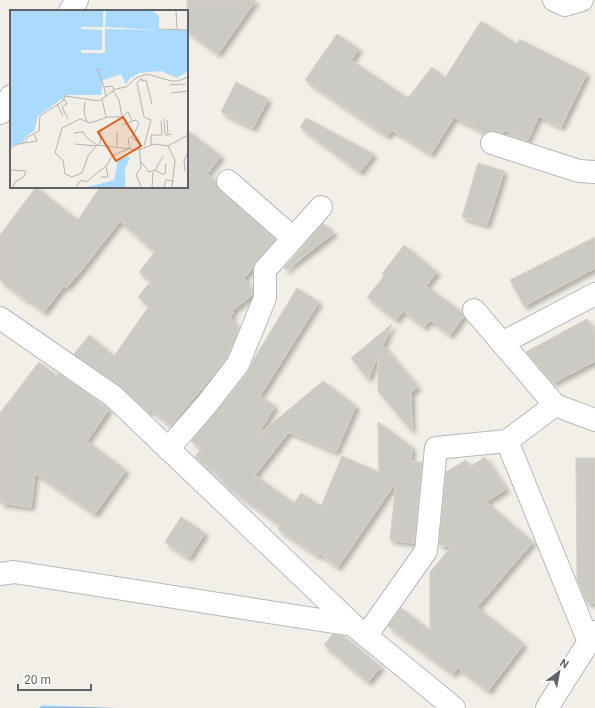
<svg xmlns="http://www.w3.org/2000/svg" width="595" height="708" viewBox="0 0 595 708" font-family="Roboto,sans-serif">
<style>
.water{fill:url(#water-rules)}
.building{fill:#cccac5;stroke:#d6d1c6;filter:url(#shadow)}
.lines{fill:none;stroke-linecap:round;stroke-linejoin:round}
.street-casing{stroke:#b5b8bc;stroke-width:24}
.secondary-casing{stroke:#b6babf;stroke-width:24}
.street{stroke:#fff;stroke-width:22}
.secondary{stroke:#fff;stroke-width:22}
.inset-road{fill:none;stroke:#b3b3b1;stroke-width:1}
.view{fill:#e8590c;fill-opacity:0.15;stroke:#e8590c;stroke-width:2}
.inset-edge{fill:none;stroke:#5f6368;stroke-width:2}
</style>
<defs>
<pattern id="water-rules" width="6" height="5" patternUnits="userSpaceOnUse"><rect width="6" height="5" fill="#aadaff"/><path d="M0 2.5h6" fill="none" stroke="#8eb4d2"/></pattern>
<filter id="shadow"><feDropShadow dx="3.5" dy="3.5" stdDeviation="2" flood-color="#0004"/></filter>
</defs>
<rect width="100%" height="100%" fill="#f1efe8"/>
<!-- water -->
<path class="water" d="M 42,705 L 115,708 L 39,708 Z"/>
<!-- building -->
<path class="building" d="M 187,0 L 256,0 L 218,54 L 187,31 Z
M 481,21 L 517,44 L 519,39 L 587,73 L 561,127 L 539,116 L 527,141 L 505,130 L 503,133 L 490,131 L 486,133 L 454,117 L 431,154 L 392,130 L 387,136 L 305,80 L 337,34 L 359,49 L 351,60 L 408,98 L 432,67 L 445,78 Z
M 236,82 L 268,99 L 253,128 L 221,112 Z
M 306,118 L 374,154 L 360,172 L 300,127 Z
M 187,130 L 221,156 L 207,174 L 216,181 L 220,190 L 276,239 L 244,278 L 252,289 L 252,295 L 232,311 L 234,313 L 230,316 L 238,330 L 227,358 L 171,426 L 150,409 L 148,412 L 120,386 L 74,354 L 89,335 L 114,356 L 149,306 L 138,297 L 151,281 L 139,272 L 155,252 L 120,221 L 81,271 L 66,288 L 64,286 L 44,312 L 27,299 L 26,300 L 0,280 L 0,235 L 36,187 L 78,220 L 100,187 L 187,187 Z
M 478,163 L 504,171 L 487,225 L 462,217 Z
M 323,223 L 334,233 L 286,270 L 284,268 Z
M 595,237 L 595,268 L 524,306 L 510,280 Z
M 404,245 L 437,272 L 426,286 L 462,312 L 464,316 L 450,335 L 430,320 L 424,327 L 403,311 L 396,320 L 367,297 L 384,276 L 382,274 Z
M 297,288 L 319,302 L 260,396 L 275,406 L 257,436 L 323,381 L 356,406 L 336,452 L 289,432 L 255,475 L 294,503 L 301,493 L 321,506 L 342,456 L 379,472 L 378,422 L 412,447 L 411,461 L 422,462 L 414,543 L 390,540 L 396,482 L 338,567 L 320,554 L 318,556 L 278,529 L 280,525 L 225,485 L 222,483 L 224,481 L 195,457 L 201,449 L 191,441 L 248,372 L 254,359 Z
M 587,319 L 595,333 L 595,361 L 553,383 L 526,352 Z
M 392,324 L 383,345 L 418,387 L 411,392 L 412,431 L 378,391 L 378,356 L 368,379 L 351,358 Z
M 39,362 L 57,376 L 58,373 L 109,409 L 87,441 L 126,470 L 95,514 L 35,473 L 31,507 L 0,503 L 0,413 Z
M 485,457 L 506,489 L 486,502 L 533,542 L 477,607 L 524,644 L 488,691 L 458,668 L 453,674 L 388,626 L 401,608 L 430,630 L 430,572 L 451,547 L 439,545 L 446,472 L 466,460 L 470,467 Z
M 576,458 L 595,458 L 595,603 L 587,603 L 577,579 Z
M 181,517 L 205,533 L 189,558 L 165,542 Z
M 333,634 L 344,636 L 381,667 L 368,682 L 324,645 Z"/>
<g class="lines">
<!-- street casing -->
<g class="street-casing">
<path id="street" d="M 70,11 L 77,0
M 0,113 L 11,96
M 492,143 L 579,171 L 595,172
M 228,181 L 293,238
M 474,310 L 555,405
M 502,343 L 595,294
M 168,449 L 207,404 L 238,364 L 265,298 L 265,270 L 321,207
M 0,574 L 14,572 L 353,625
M 366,636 L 426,551 L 436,448 L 507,441
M 589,642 L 507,441 L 555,405 L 595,420"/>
</g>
<!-- secondary casing -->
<g class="secondary-casing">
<path id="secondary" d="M 554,0 L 565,5 L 582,0
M 0,318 L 113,396 L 353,625 L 454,708
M 547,708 L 595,632"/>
</g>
<!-- street -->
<use href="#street" class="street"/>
<!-- secondary -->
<use href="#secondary" class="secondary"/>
</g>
<!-- overview -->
<g transform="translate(10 10)">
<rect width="178" height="178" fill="#f1efe8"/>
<path d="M 0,1 L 143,1 L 149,6 L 149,20 L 178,20 L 178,61 L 167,68 L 151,61 L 129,63 L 120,68 L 116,74 L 111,64 L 93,70 L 91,85 L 57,85 L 28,106 L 24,121 L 15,127 L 14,132 L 0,136 ZM 117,146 L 120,148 L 115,158 L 115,177 L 78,177 L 104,170 L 108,150 Z" fill="#aadaff"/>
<path d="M 93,1 L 96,1 L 95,17 L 149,20 L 95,19 L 95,43 L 71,43 L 71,40 L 92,40 L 92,20 L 71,19 L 71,17 L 93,17 Z" fill="#f1efe8"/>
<path class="inset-road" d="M 166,1 L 167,19M 149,19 L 178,20M 86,60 L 88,59 L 94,77M 132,68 L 127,73 L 134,107 L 141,110 L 134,136M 132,69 L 132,71 L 136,70 L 142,94M 160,75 L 175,74M 103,81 L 109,90 L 112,107M 161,83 L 178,81M 96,87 L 94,77 L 102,76 L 104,80M 54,89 L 57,94 L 52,97 L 58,109M 92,89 L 96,107M 75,92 L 74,102 L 77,112M 47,94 L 53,106M 154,109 L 155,125 L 158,125M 157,110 L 158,125 L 162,124M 122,111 L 118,102 L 112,107 L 98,107 L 80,113 L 70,109 L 52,118 L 45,143 L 53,150 L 55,164 L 62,167 L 72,163 L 78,146 L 87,135 L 129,140 L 144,134 L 158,136 L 178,125M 151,111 L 152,125M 112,115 L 125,110 L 129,113 L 124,124 L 129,131 L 131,158 L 126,164 L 131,177M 64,123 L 73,122 L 77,128 L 87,135M 124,124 L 121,127 L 129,133M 16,133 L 16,128 L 29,121 L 30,106 L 53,91 L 55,86 L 89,91 L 106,79 L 116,77 L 126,68 L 137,64 L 161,71 L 168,71 L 178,67M 65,134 L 86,136M 90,135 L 91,119M 141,135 L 141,125 L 152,125M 107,136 L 107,122M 158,136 L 165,150 L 162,177M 0,138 L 8,134 L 27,131 L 24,124M 120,139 L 118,129 L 120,127M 131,152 L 139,162 L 145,160 L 152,164 L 155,164 L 156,154M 0,160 L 16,161 L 14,167 L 5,172 L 3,177M 145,160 L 153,146M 175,161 L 174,150 L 178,143M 91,167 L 98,167 L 96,156M 66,177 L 71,170 L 76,172 L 96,156 L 103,145 L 119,139M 142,177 L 143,162M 154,177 L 156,170 L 164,171"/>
<path class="view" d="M 113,107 L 131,136 L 106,151 L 88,122 Z"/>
<rect width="178" height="178" class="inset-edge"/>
</g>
<!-- north arrow -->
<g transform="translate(559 672) rotate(32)" stroke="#ffffff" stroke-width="3" paint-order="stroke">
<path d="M0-3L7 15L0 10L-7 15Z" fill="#5f6368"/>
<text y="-6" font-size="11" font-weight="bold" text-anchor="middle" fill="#5f6368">N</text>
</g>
<!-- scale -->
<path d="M18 684v6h73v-6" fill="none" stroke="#5f6368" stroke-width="2"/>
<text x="24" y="684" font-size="12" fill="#5f6368" stroke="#ffffff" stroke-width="3" paint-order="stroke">20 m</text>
</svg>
